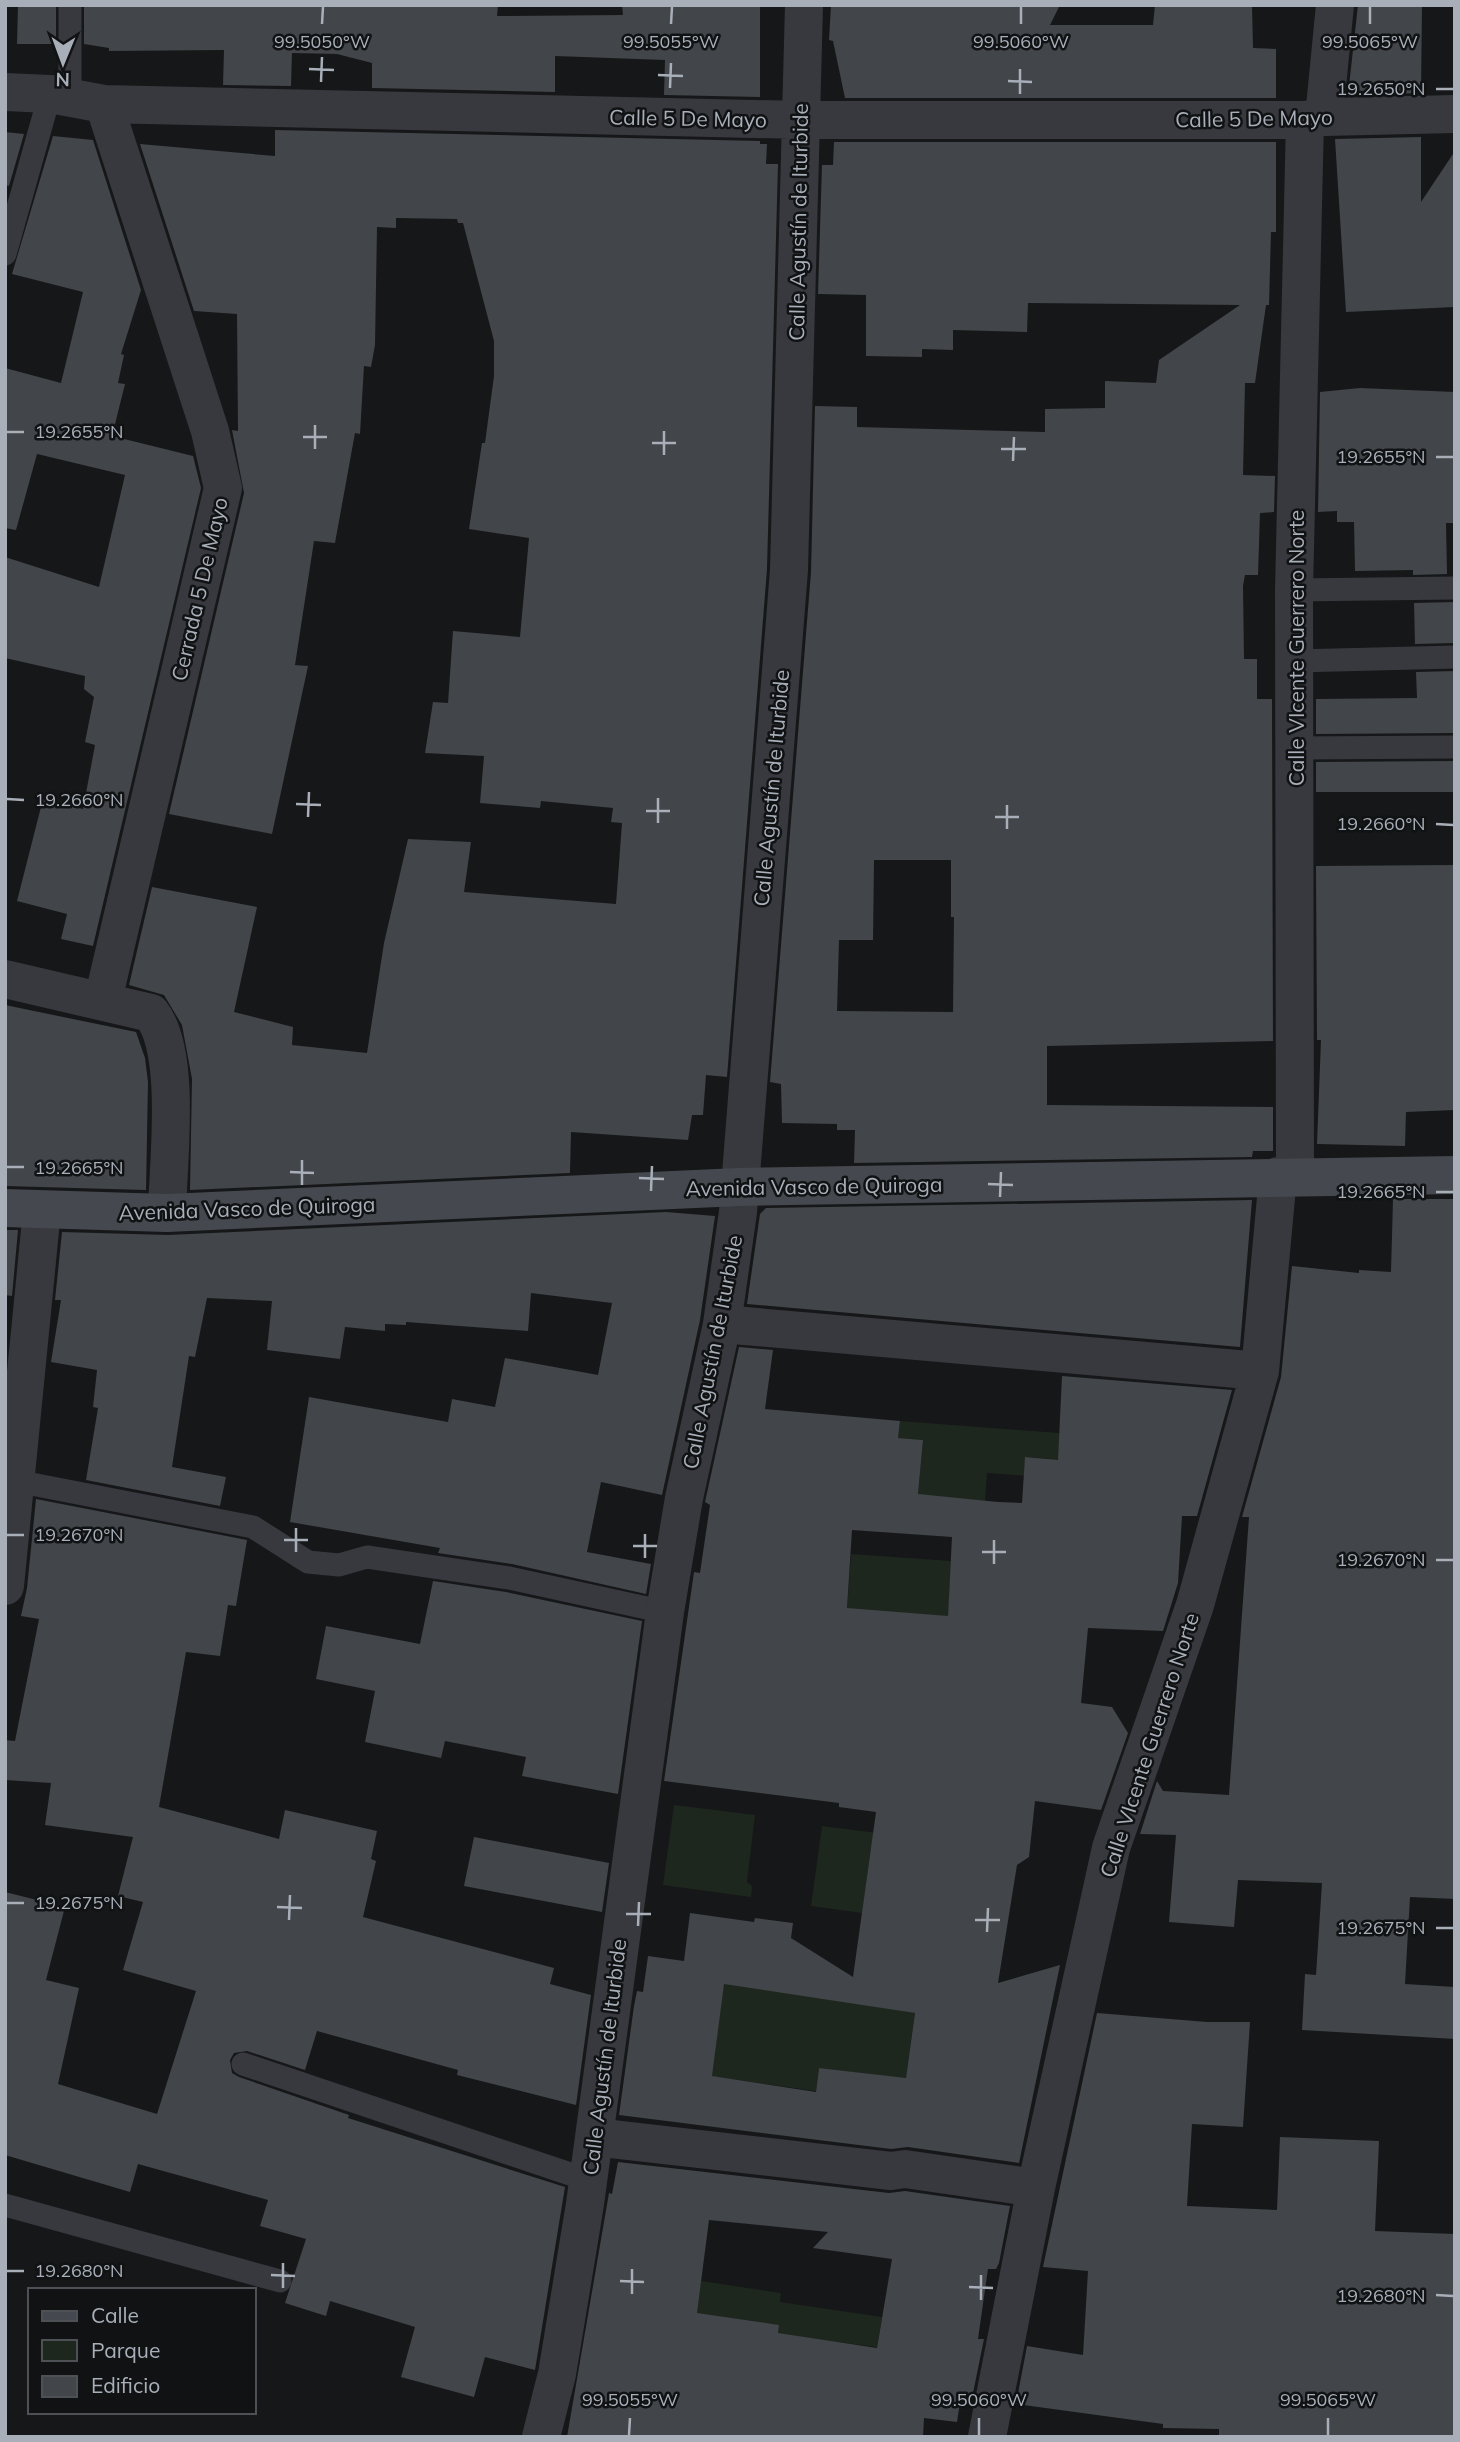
<svg xmlns="http://www.w3.org/2000/svg" width="1460" height="2442" viewBox="0 0 1460 2442" font-family="Mulish,sans-serif">
<style>
.green{fill:#1e271e}
.building{fill:#424549;fill-rule:evenodd}
.lines{fill:none;stroke-linecap:round;stroke-linejoin:round}
.lane{stroke:#37393e;stroke-width:23}
.street{stroke:#37393e;stroke-width:38}
.secondary{stroke:#45484e;stroke-width:38}
.ticks{fill:none;stroke:#a8afb9;stroke-width:2.5}
.labels{text-anchor:middle;dominant-baseline:central;stroke-width:5;stroke-linejoin:round;paint-order:stroke}
.street-label{font-size:21px;fill:#a8afb9;stroke:#111213}
.ticks-label{font-size:18px;text-anchor:middle;fill:#a8afb9;stroke:#111213;stroke-width:5;stroke-linejoin:round;paint-order:stroke}
</style>
<rect width="100%" height="100%" fill="#161718"/>
<!-- green -->
<path class="green" d="M 900,1421 L 1086,1435 L 1049,1471 L 1050,1459 L 1026,1457 L 1028,1476 L 987,1473 L 985,1501 L 918,1495 L 923,1440 L 898,1438 Z
M 851,1554 L 951,1561 L 948,1618 L 847,1611 Z
M 674,1805 L 755,1815 L 747,1882 L 752,1886 L 751,1897 L 663,1885 Z
M 822,1826 L 877,1833 L 871,1848 L 862,1913 L 811,1906 Z
M 726,1967 L 851,1976 L 848,2001 L 915,2013 L 905,2084 L 869,2074 L 819,2068 L 816,2091 L 702,2075 Z
M 701,2281 L 781,2293 L 780,2302 L 882,2317 L 877,2347 L 599,2312 L 698,2302 Z"/>
<!-- building -->
<path class="building" d="M 18,5 L 56,5 L 56,44 L 17,44 Z
M 84,5 L 498,5 L 497,16 L 623,15 L 622,5 L 760,5 L 760,97 L 664,95 L 665,60 L 555,56 L 555,92 L 372,88 L 372,63 L 337,54 L 292,53 L 291,86 L 223,85 L 224,50 L 109,51 L 109,48 L 84,44 Z
M 831,5 L 1060,5 L 1050,25 L 1153,25 L 1155,5 L 1252,5 L 1253,48 L 1276,49 L 1276,98 L 845,98 L 833,41 L 829,40 Z
M 1358,5 L 1422,5 L 1421,93 L 1348,95 Z
M 275,130 L 760,141 L 760,144 L 767,144 L 766,164 L 778,164 L 767,569 L 727,1077 L 706,1075 L 703,1115 L 692,1115 L 688,1140 L 571,1132 L 570,1173 L 190,1190 L 192,1079 L 182,1025 L 164,995 L 129,985 L 152,887 L 257,907 L 234,1012 L 293,1027 L 292,1045 L 367,1053 L 384,943 L 408,839 L 471,842 L 464,892 L 616,904 L 622,823 L 611,822 L 613,808 L 541,801 L 540,808 L 480,803 L 484,756 L 425,753 L 433,702 L 448,703 L 453,631 L 520,637 L 529,538 L 469,529 L 482,443 L 485,443 L 494,376 L 494,341 L 463,223 L 458,223 L 457,219 L 396,218 L 396,228 L 377,227 L 375,345 L 371,367 L 364,366 L 360,434 L 355,433 L 335,543 L 314,541 L 295,665 L 308,666 L 272,834 L 169,814 L 244,493 L 232,430 L 238,431 L 237,314 L 194,311 L 140,144 L 275,156 Z
M 5,132 L 24,134 L 9,186 L 5,185 Z
M 53,136 L 93,140 L 141,290 L 121,354 L 124,355 L 118,383 L 125,384 L 112,436 L 193,456 L 201,488 L 93,946 L 61,939 L 67,914 L 17,901 L 43,799 L 83,809 L 95,745 L 85,742 L 94,697 L 84,689 L 85,676 L 5,658 L 5,557 L 99,587 L 125,475 L 37,454 L 16,530 L 5,528 L 5,368 L 61,383 L 83,292 L 12,274 Z
M 1421,137 L 1421,202 L 1455,151 L 1455,307 L 1346,312 L 1335,139 Z
M 834,142 L 1276,142 L 1276,232 L 1271,232 L 1269,305 L 1266,305 L 1255,383 L 1245,383 L 1243,475 L 1275,476 L 1274,512 L 1260,513 L 1258,575 L 1245,575 L 1243,586 L 1244,659 L 1257,659 L 1257,699 L 1272,699 L 1273,1041 L 1047,1046 L 1047,1105 L 1273,1107 L 1273,1151 L 1253,1151 L 1252,1157 L 854,1163 L 855,1130 L 837,1130 L 837,1124 L 782,1123 L 781,1084 L 770,1082 L 811,572 L 815,406 L 857,407 L 857,427 L 1045,432 L 1045,409 L 1105,408 L 1105,381 L 1156,383 L 1159,360 L 1240,305 L 1028,303 L 1027,332 L 953,330 L 953,350 L 922,349 L 922,357 L 866,356 L 866,295 L 818,294 L 822,165 L 833,165 ZM 874,860 L 951,860 L 951,917 L 954,917 L 953,1012 L 837,1011 L 839,940 L 873,940 Z
M 1360,388 L 1455,392 L 1455,523 L 1446,523 L 1447,574 L 1413,575 L 1413,570 L 1355,571 L 1354,522 L 1337,522 L 1337,511 L 1318,512 L 1320,392 Z
M 1455,602 L 1455,643 L 1415,644 L 1414,603 Z
M 1455,671 L 1455,733 L 1316,734 L 1316,699 L 1417,698 L 1416,672 Z
M 1455,761 L 1455,792 L 1316,792 L 1316,762 Z
M 1455,865 L 1455,1110 L 1406,1112 L 1405,1146 L 1317,1144 L 1321,1040 L 1317,1040 L 1316,866 Z
M 5,1005 L 136,1032 L 145,1058 L 148,1082 L 146,1190 L 5,1186 Z
M 1393,1199 L 1455,1199 L 1455,1899 L 1410,1897 L 1405,1984 L 1455,1987 L 1455,2039 L 1302,2030 L 1305,1974 L 1316,1975 L 1322,1883 L 1238,1880 L 1234,1927 L 1169,1922 L 1176,1835 L 1140,1834 L 1157,1781 L 1163,1791 L 1229,1795 L 1249,1517 L 1242,1517 L 1281,1377 L 1292,1266 L 1359,1273 L 1359,1270 L 1391,1272 Z
M 1252,1200 L 1240,1347 L 747,1304 L 760,1214 L 766,1208 Z
M 666,1212 L 715,1216 L 700,1320 L 662,1495 L 601,1482 L 587,1552 L 651,1564 L 646,1594 L 512,1564 L 438,1553 L 440,1548 L 290,1522 L 309,1397 L 448,1422 L 452,1399 L 495,1407 L 505,1358 L 598,1375 L 612,1303 L 531,1293 L 528,1331 L 406,1322 L 406,1325 L 385,1324 L 385,1331 L 345,1327 L 340,1359 L 267,1350 L 272,1301 L 207,1298 L 195,1357 L 189,1356 L 172,1467 L 226,1477 L 220,1506 L 86,1480 L 98,1408 L 93,1407 L 97,1370 L 51,1362 L 61,1300 L 55,1300 L 62,1232 L 168,1235 Z
M 5,1230 L 18,1230 L 12,1296 L 5,1295 Z
M 739,1347 L 773,1350 L 765,1409 L 900,1421 L 898,1438 L 923,1440 L 918,1494 L 998,1502 L 1022,1503 L 1025,1457 L 1058,1460 L 1062,1376 L 1232,1390 L 1197,1516 L 1182,1516 L 1178,1583 L 1163,1631 L 1088,1628 L 1081,1703 L 1112,1707 L 1128,1733 L 1101,1810 L 1035,1801 L 1029,1857 L 1017,1865 L 998,1983 L 1060,1965 L 1019,2163 L 908,2147 L 891,2149 L 619,2115 L 634,2006 L 637,1991 L 643,1992 L 648,1956 L 684,1961 L 690,1913 L 754,1922 L 755,1918 L 793,1923 L 791,1938 L 853,1977 L 876,1812 L 839,1807 L 839,1803 L 664,1781 L 694,1572 L 700,1573 L 710,1505 L 705,1502 ZM 852,1530 L 952,1537 L 948,1616 L 847,1608 ZM 724,1984 L 915,2013 L 906,2078 L 819,2068 L 816,2092 L 712,2076 Z
M 36,1499 L 247,1540 L 236,1606 L 228,1605 L 220,1656 L 186,1652 L 159,1807 L 279,1839 L 285,1810 L 377,1831 L 371,1859 L 376,1861 L 363,1917 L 554,1968 L 550,1984 L 591,1995 L 576,2105 L 457,2075 L 458,2070 L 317,2031 L 305,2070 L 247,2051 L 234,2053 L 230,2060 L 232,2073 L 239,2077 L 349,2115 L 348,2118 L 565,2187 L 535,2370 L 485,2357 L 474,2397 L 401,2377 L 415,2327 L 330,2301 L 326,2316 L 285,2303 L 306,2239 L 260,2226 L 268,2200 L 138,2164 L 130,2192 L 5,2155 L 5,1892 L 65,1907 L 46,1980 L 79,1988 L 58,2084 L 157,2114 L 196,1991 L 123,1970 L 143,1902 L 118,1896 L 133,1837 L 45,1825 L 51,1783 L 5,1780 L 5,1740 L 15,1741 L 39,1619 L 21,1616 L 27,1588 Z
M 433,1581 L 506,1592 L 642,1621 L 618,1794 L 522,1776 L 526,1757 L 445,1741 L 441,1758 L 365,1742 L 375,1691 L 316,1679 L 326,1626 L 420,1644 Z
M 474,1837 L 609,1863 L 602,1912 L 464,1886 Z
M 1097,2013 L 1207,2022 L 1250,2022 L 1243,2127 L 1192,2124 L 1187,2206 L 1277,2210 L 1280,2137 L 1379,2141 L 1375,2231 L 1455,2234 L 1455,2437 L 1219,2437 L 1219,2429 L 1163,2428 L 1163,2424 L 1016,2404 L 1027,2346 L 1083,2355 L 1088,2271 L 1043,2267 Z
M 618,2162 L 889,2193 L 905,2191 L 1010,2206 L 999,2263 L 996,2269 L 988,2269 L 978,2339 L 984,2339 L 972,2398 L 961,2396 L 957,2422 L 924,2418 L 923,2437 L 567,2437 L 609,2193 L 612,2194 ZM 709,2220 L 828,2232 L 813,2248 L 892,2259 L 877,2348 L 778,2333 L 779,2325 L 697,2313 Z"/>
<g class="lines">
<!-- lane -->
<path class="lane" d="M 70,98 L 70,5
M 5,254 L 50,94
M 1294,590 L 1455,588
M 1295,661 L 1455,657
M 1296,748 L 1455,747
M 16,1481 L 253,1527 L 308,1562 L 339,1565 L 367,1557 L 509,1578 L 665,1612
M 243,2064 L 588,2180
M 5,2205 L 280,2281"/>
<!-- street -->
<path class="street" d="M 5,92 L 50,94 L 104,104 L 801,120 L 1305,120 L 1324,117 L 1455,114
M 1324,117 L 1335,5
M 5,979 L 151,1013 C 182,1052 168,1162 167,1213
M 103,1000 L 223,488 L 210,431 L 104,104
M 1295,1176 L 1294,590 L 1305,120
M 722,1324 L 1260,1371
M 5,1586 L 42,1210
M 594,2137 L 891,2171 L 905,2169 L 1036,2188
M 541,2437 L 557,2374 L 585,2204 L 665,1612 L 684,1498 L 722,1324 L 738,1212 L 789,570 L 804,5
M 987,2437 L 1036,2188 L 1111,1848 L 1195,1605 L 1260,1371 L 1278,1176"/>
<!-- secondary -->
<path class="secondary" d="M 5,1208 L 167,1213 L 739,1187 L 1455,1175"/>
</g>
<!-- ticks -->
<path class="ticks" d="M 322,24 L 323,7M 671,24 L 672,7M 1021,24 L 1021,7M 1370,24 L 1370,7M 309,69 L 334,70M 658,75 L 683,76M 1008,81 L 1032,82M 321,82 L 322,57M 670,88 L 671,63M 1436,89 L 1453,89M 1020,94 L 1020,69M 7,432 L 24,432M 303,437 L 327,437M 652,443 L 676,443M 315,449 L 315,425M 1001,449 L 1026,449M 664,455 L 664,431M 1436,457 L 1453,457M 1013,461 L 1014,437M 7,799 L 24,800M 296,804 L 321,805M 646,811 L 670,811M 308,817 L 309,792M 995,817 L 1019,817M 658,823 L 658,798M 1436,824 L 1453,825M 1007,829 L 1007,805M 7,1167 L 24,1167M 290,1172 L 314,1173M 639,1178 L 664,1179M 988,1184 L 1013,1185M 302,1185 L 302,1160M 651,1191 L 652,1166M 1436,1192 L 1453,1192M 1000,1197 L 1001,1172M 7,1535 L 24,1535M 284,1540 L 308,1540M 633,1546 L 657,1546M 296,1552 L 296,1528M 982,1552 L 1006,1552M 645,1558 L 645,1534M 1436,1560 L 1453,1560M 994,1564 L 994,1540M 7,1903 L 24,1903M 277,1907 L 302,1908M 626,1914 L 651,1914M 289,1920 L 290,1895M 975,1920 L 1000,1920M 638,1926 L 639,1902M 1436,1928 L 1453,1928M 987,1932 L 988,1908M 7,2271 L 24,2271M 271,2275 L 295,2276M 620,2281 L 644,2282M 969,2287 L 993,2288M 283,2288 L 283,2263M 632,2294 L 632,2269M 1436,2295 L 1453,2296M 981,2300 L 981,2275M 629,2435 L 630,2418M 979,2435 L 979,2418M 1328,2435 L 1328,2418"/>
<g class="labels">
<!-- street labels -->
<g class="street-label">
<text transform="translate(688 118) rotate(1)">Calle 5 De Mayo</text>
<text transform="translate(1254 118) rotate(-1)">Calle 5 De Mayo</text>
<text transform="translate(798 222) rotate(-89)">Calle Agustín de Iturbide</text>
<text transform="translate(199 589) rotate(-77)">Cerrada 5 De Mayo</text>
<text transform="translate(1296 648) rotate(-90)">Calle VIcente Guerrero Norte</text>
<text transform="translate(771 788) rotate(-85)">Calle Agustín de Iturbide</text>
<text transform="translate(814 1186) rotate(-1)">Avenida Vasco de Quiroga</text>
<text transform="translate(247 1208) rotate(-2)">Avenida Vasco de Quiroga</text>
<text transform="translate(712 1352) rotate(-79)">Calle Agustín de Iturbide</text>
<text transform="translate(1149 1745) rotate(-72)">Calle VIcente Guerrero Norte</text>
<text transform="translate(604 2057) rotate(-83)">Calle Agustín de Iturbide</text>
</g>
</g>
<g class="ticks-label">
<text x="322" y="48">99.5050°W</text>
<text x="671" y="48">99.5055°W</text>
<text x="1021" y="48">99.5060°W</text>
<text x="1370" y="48">99.5065°W</text>
<text x="1381" y="95">19.2650°N</text>
<text x="79" y="438">19.2655°N</text>
<text x="1381" y="463">19.2655°N</text>
<text x="79" y="806">19.2660°N</text>
<text x="1381" y="830">19.2660°N</text>
<text x="79" y="1174">19.2665°N</text>
<text x="1381" y="1198">19.2665°N</text>
<text x="79" y="1541">19.2670°N</text>
<text x="1381" y="1566">19.2670°N</text>
<text x="79" y="1909">19.2675°N</text>
<text x="1381" y="1934">19.2675°N</text>
<text x="79" y="2277">19.2680°N</text>
<text x="1381" y="2302">19.2680°N</text>
<text x="630" y="2406">99.5055°W</text>
<text x="979" y="2406">99.5060°W</text>
<text x="1328" y="2406">99.5065°W</text>
</g>
<!-- border -->
<rect width="1460" height="2442" fill="none" stroke="#a8afb9" stroke-width="14"/>
<!-- legend -->
<rect x="28" y="2288" width="228" height="126" fill="#111213" stroke="#4d5155" stroke-width="2"/>
<rect x="42" y="2311" width="35" height="10" fill="#45484e" stroke="#4d5155" stroke-width="2"/>
<text x="91" y="2323" font-size="21" fill="#a8afb9">Calle</text>
<rect x="42" y="2340" width="35" height="21" fill="#1e271e" stroke="#4d5155" stroke-width="2"/>
<text x="91" y="2358" font-size="21" fill="#a8afb9">Parque</text>
<rect x="42" y="2376" width="35" height="21" fill="#424549" stroke="#4d5155" stroke-width="2"/>
<text x="91" y="2393" font-size="21" fill="#a8afb9">Edificio</text>
<!-- north arrow -->
<g transform="translate(63 63) rotate(181)" stroke="#111213" stroke-width="5" paint-order="stroke">
<path d="M0-5L12 26L0 18L-12 26Z" fill="#a8afb9"/>
<text y="-10" font-size="19" font-weight="bold" text-anchor="middle" fill="#a8afb9">N</text>
</g>
</svg>
